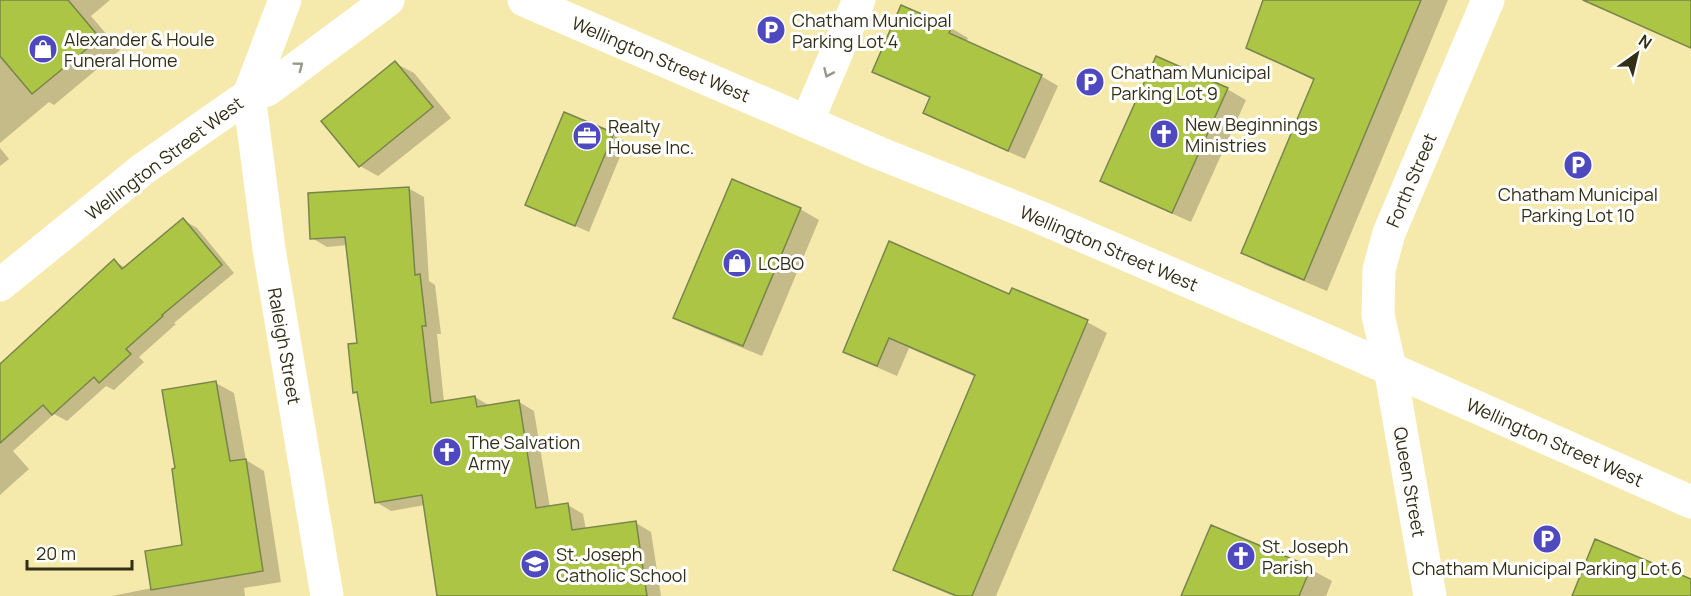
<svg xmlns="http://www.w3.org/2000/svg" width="1691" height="596" viewBox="0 0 1691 596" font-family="Manrope,sans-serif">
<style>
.shadow{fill:#0003}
.building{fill:#acc545;stroke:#78854c;stroke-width:1.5}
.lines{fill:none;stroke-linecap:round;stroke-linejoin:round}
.minor{stroke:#fff;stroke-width:33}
.tertiary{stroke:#fff;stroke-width:33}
.oneway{stroke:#99978a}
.labels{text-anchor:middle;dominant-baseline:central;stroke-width:6;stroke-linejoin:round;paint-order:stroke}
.poi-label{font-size:18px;fill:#332f16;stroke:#fff;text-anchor:start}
.street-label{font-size:18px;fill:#332f16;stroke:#fff}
</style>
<rect width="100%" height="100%" fill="#f5eaab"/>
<!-- shadow -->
<path class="shadow" d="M 0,0 L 110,0 L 91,16 L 120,50 L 54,105 L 49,102 L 0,143 Z
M 1265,0 L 1448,0 L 1327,291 L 1265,265 L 1243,253 L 1315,81 L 1248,47 Z
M 1581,0 L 1683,0 L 1691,3 L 1691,49 Z
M 951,28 L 968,38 L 966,42 L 1041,76 L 1058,86 L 1025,159 L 942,122 L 925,112 L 931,98 L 891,81 L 874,71 Z
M 395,63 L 414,73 L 451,118 L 378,176 L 360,166 Z
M 1227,89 L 1246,100 L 1191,222 L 1121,191 L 1102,180 Z
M 613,135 L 626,142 L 589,232 L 527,204 Z
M 0,148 L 9,159 L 0,166 Z
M 408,188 L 424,197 L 429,281 L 435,285 L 441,334 L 437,334 L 444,402 L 475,397 L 490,406 L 519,402 L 534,411 L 550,508 L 568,505 L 583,514 L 586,530 L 636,523 L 651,532 L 661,596 L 439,596 L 425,505 L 391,511 L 376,502 L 359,394 L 355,392 L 359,344 L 348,245 L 327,247 L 312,238 Z
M 800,209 L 819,220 L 762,356 L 694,328 L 675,317 Z
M 183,220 L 197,228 L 234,273 L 174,323 L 176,324 L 139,357 L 144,362 L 114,390 L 106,386 L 67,421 L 54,414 L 13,451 L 29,469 L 0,495 L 0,381 L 114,261 L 126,268 Z
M 1010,296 L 1087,322 L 1107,333 L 996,596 L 953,596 L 915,580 L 895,569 L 976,377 L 909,348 L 897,376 L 865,362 L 845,351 Z
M 216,383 L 234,393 L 246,460 L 264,471 L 281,582 L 244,588 L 245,596 L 112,596 L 152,588 L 184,546 L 176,470 Z
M 1211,527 L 1310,569 L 1332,581 L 1326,596 L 1182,596 Z"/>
<!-- building -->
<path class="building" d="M 0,0 L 68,0 L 100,38 L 32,94 L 0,56 Z
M 1263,0 L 1421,0 L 1304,280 L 1241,253 L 1314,79 L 1246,48 Z
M 1583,0 L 1691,0 L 1691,48 Z
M 901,5 L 952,27 L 949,33 L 1042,75 L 1008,151 L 923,113 L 930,97 L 872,72 Z
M 1156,56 L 1228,88 L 1172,213 L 1100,181 Z
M 395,61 L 433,107 L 359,167 L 321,121 Z
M 564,112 L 614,133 L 575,226 L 525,205 Z
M 732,179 L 801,208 L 743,346 L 673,318 Z
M 409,187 L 415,275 L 420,274 L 426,326 L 422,326 L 431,403 L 475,396 L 477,407 L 519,400 L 536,508 L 568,503 L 572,530 L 636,521 L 647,596 L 437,596 L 422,495 L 375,503 L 357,392 L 353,393 L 348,344 L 357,343 L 345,237 L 310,239 L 308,193 Z
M 183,218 L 222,265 L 162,315 L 163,316 L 126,349 L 131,354 L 99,383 L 94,377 L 52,415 L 43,405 L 0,443 L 0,364 L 114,259 L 122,269 Z
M 889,241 L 1009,294 L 1012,288 L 1088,320 L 972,596 L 957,596 L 893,570 L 975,375 L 889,338 L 877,366 L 843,352 Z
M 216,381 L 230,461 L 246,459 L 263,571 L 151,590 L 145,551 L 182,545 L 172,469 L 175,468 L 162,390 Z
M 1211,525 L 1311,567 L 1299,596 L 1181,596 Z
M 1595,539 L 1691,579 L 1691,596 L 1572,596 Z"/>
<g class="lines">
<!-- minor -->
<path class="minor" d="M 249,95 L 269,249 L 327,596
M 807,122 L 859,0"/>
<!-- tertiary -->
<path class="tertiary" d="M 524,0 L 879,153 L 1039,217 L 1325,340 L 1691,502
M 249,95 L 267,90 L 388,0
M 0,285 L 143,169 L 249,95 L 285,0
M 1430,596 L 1390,368 L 1378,315 L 1379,270 L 1389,233 L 1488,0"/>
</g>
<!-- one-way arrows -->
<defs><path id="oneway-chevron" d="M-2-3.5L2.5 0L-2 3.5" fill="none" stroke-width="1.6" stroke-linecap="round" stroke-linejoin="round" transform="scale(1.5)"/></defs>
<g class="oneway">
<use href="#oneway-chevron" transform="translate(299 66) rotate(-37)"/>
<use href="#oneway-chevron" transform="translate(828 73) rotate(114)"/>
</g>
<!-- icons -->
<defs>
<g id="parking-disc" transform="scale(1.5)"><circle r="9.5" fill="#4f49c0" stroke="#fff"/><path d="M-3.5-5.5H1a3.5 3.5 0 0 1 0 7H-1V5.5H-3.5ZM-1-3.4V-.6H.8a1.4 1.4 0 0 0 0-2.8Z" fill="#fff"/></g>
<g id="shop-disc" transform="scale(1.5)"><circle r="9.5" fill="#4f49c0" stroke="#fff"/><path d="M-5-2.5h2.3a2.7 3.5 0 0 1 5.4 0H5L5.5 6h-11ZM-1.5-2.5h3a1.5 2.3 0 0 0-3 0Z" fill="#fff"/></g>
<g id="church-disc" transform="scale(1.5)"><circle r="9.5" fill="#4f49c0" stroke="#fff"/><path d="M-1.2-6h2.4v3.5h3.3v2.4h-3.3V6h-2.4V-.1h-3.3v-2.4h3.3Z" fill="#fff"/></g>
<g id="office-disc" transform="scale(1.5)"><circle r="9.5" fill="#4f49c0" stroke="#fff"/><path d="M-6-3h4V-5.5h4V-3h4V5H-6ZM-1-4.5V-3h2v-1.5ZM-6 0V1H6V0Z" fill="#fff"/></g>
<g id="school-disc" transform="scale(1.5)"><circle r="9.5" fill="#4f49c0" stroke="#fff"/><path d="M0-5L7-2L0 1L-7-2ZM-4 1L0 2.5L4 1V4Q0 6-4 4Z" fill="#fff"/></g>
</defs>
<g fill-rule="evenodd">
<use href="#parking-disc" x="771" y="30"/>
<use href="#shop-disc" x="43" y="49"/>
<use href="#parking-disc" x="1090" y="82"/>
<use href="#church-disc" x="1164" y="134"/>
<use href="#office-disc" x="587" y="136"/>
<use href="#parking-disc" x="1578" y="165"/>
<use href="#shop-disc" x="737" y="263"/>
<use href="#church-disc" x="447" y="452"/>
<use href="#parking-disc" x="1547" y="539"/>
<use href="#church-disc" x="1241" y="556"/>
<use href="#school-disc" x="535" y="564"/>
</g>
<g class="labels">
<!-- poi labels -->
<g class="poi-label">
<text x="792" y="20">Chatham Municipal<tspan x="792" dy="21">Parking Lot 4</tspan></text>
<text x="64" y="39">Alexander &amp; Houle<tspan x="64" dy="21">Funeral Home</tspan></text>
<text x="1111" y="72">Chatham Municipal<tspan x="1111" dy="21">Parking Lot 9</tspan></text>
<text x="1185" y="124">New Beginnings<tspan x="1185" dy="21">Ministries</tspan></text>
<text x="608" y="126">Realty<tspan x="608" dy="21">House Inc.</tspan></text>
<text x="1578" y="194" text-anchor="middle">Chatham Municipal<tspan x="1578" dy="21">Parking Lot 10</tspan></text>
<text x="758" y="263">LCBO</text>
<text x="468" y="442">The Salvation<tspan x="468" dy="21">Army</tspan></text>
<text x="1262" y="546">St. Joseph<tspan x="1262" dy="21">Parish</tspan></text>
<text x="556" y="554">St. Joseph<tspan x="556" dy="21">Catholic School</tspan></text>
<text x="1547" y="568" text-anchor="middle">Chatham Municipal Parking Lot 6</text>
</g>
<!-- street labels -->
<g class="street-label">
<text transform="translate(661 59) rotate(23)">Wellington Street West</text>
<text transform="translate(164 158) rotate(-37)">Wellington Street West</text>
<text transform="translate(1411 180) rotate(-67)">Forth Street</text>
<text transform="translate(1109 248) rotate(23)">Wellington Street West</text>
<text transform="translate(285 346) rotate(80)">Raleigh Street</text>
<text transform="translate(1555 442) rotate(24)">Wellington Street West</text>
<text transform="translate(1410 482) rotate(80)">Queen Street</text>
</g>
</g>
<!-- north arrow -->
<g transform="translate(1637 54) rotate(34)" stroke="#ffffff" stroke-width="4.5" paint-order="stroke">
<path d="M0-4.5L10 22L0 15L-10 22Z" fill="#332f16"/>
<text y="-9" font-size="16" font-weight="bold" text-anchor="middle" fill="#332f16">N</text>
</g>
<!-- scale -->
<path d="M27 560v9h105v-9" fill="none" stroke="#332f16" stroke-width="3"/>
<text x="36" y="560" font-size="18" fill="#332f16" stroke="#ffffff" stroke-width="4.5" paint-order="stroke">20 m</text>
</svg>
